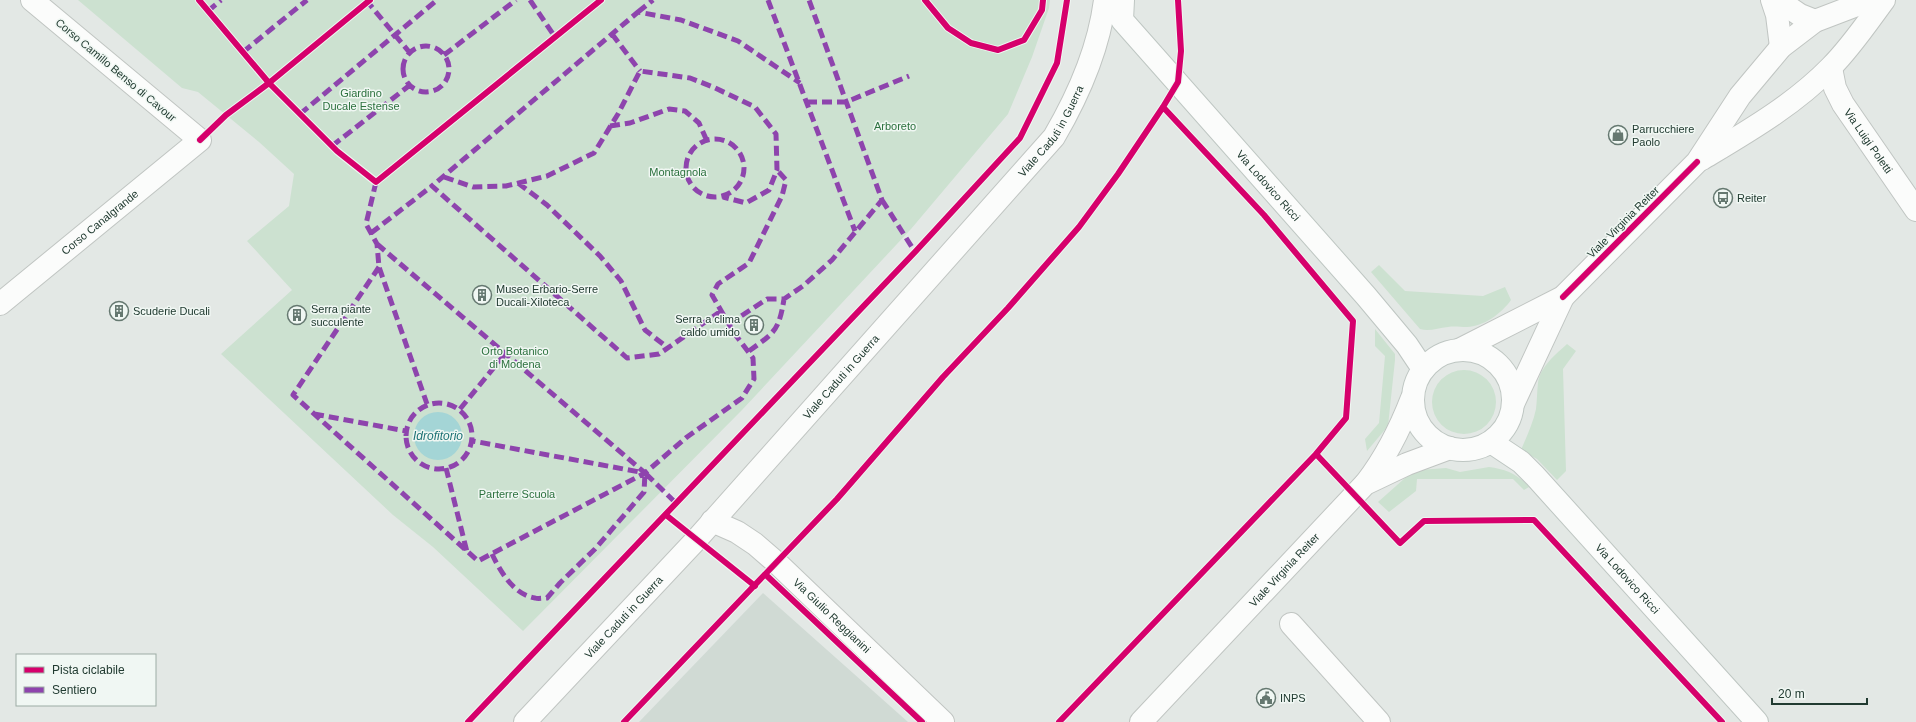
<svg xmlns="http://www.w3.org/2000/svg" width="1916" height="722" viewBox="0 0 1916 722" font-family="Helvetica,sans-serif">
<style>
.built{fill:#d0dad4}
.green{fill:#cce1d0}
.water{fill:#a4d5d6}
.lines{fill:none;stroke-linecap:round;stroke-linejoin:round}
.minor-casing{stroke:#c0c5c2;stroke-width:24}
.tertiary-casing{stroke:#c0c5c2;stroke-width:24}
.secondary-casing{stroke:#bec6c2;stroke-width:24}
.minor{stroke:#fbfcfb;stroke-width:22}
.tertiary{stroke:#fbfcfb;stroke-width:22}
.secondary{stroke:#fbfcfb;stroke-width:22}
.quiet{stroke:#8e44ad;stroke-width:5;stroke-dasharray:10 5;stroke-linecap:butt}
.cycleway-casing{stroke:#f0f7f3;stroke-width:8}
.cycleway{stroke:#d6006c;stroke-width:6}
.labels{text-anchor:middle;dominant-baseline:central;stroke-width:3;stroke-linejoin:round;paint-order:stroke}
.street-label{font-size:11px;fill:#213b31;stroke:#f0f7f3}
.park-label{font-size:11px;fill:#2c713e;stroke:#f0f7f3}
.poi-label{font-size:11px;fill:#213b31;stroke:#f0f7f3;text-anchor:start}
.water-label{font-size:12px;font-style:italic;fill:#1d7275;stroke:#f0f7f3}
</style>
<rect width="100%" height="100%" fill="#e3e8e5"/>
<!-- built -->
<path class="built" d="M 763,593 L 908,722 L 639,722 Z"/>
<!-- green -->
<path class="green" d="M 78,0 L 1050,0 L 1049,8 L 1032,57 L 1008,114 L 911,229 L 742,410 L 523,631 L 433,547 L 393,515 L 221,354 L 292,290 L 247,241 L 289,206 L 294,174 L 259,142 L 198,92 L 182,88 Z
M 1379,265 L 1405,291 L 1483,296 L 1505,287 L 1511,300 C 1502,313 1483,327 1467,327 C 1460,327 1454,326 1448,327 C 1438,328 1429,332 1420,329 L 1371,272 Z
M 1375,329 L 1395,354 L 1395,360 L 1388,426 L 1367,451 L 1365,439 L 1379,423 L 1385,356 L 1375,346 Z
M 1567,344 L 1576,351 L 1563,369 L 1566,471 L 1557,480 L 1537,459 L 1521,450 C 1527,436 1533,423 1536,409 C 1537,400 1537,392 1538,383 C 1540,367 1556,354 1567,344 Z
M1432 402a32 32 0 1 1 64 0a32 32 0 1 1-64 0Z
M 1489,467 C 1505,469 1518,474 1529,487 L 1524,490 L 1513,479 L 1417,479 L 1416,491 L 1389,512 L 1378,502 L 1405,478 L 1418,470 L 1446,468 L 1460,472 Z"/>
<!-- water -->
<path class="water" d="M414 436a24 24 0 1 1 48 0a24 24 0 1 1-48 0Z"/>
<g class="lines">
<!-- minor casing -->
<g class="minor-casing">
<g id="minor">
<path d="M 1772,0 L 1777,15 L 1781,47"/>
<path d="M 1778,0 L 1800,15 L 1815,21"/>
<path id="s1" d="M 1831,68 L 1835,88 L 1843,104 L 1916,210"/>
<path id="s2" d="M 0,304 L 200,140 L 32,0"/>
<path d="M 1366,483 C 1386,457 1400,429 1412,398"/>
<path id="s3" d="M 712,521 L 737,532 L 755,544 L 777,563 L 943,722"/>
<path d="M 1291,624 L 1379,722"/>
<path id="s4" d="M 1141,722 L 1365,484 L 1407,464 L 1450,448"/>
</g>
</g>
<!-- tertiary casing -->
<g class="tertiary-casing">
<g id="tertiary">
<path d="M 1702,159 C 1747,132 1794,105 1831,67 C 1851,47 1867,23 1884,0"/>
<path d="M 1459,350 L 1563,297 L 1697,162 L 1740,96 L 1781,47 L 1815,21 L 1870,0"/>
<path d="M 1514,402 L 1563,297"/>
<path id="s5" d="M 525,722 L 696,540 L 1054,137 C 1078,96 1099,48 1105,0"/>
</g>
</g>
<!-- secondary casing -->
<g class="secondary-casing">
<g id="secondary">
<path id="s6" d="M 1123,0 L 1122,20 L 1366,296 L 1407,345 L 1423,369"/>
<circle cx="1463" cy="400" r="50"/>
<path id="s7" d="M 1491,442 L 1521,462 L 1535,476 L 1757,722"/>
</g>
</g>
<!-- minor -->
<use href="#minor" class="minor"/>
<!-- tertiary -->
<use href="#tertiary" class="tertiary"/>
<!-- secondary -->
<use href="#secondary" class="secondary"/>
<!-- quiet -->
<path class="quiet" d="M 366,0 L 410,53
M 530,0 L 555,37
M 768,0 L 855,231
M 208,11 L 221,0
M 638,12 L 653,0
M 612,34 L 640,71
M403 69a23 23 0 1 1 46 0a23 23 0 1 1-46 0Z
M 243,52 L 307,0
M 444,55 L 516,0
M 807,102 L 846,102 L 909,76
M 300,114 L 437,0
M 610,126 L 630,123 L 669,109 L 685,111 L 699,123 L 707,141
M686 168a29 29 0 1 1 58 0a29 29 0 1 1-58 0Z
M 332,146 L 410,85
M 444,177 L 473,187 L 506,186 L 547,176 L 594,153 L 618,114 L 640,71 L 690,78 L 713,87 L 755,107 L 776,134 L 777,170 L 769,190 L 746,203 L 723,197
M 376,182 L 366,224 L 377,244 L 379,267 L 427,404
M 518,183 L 547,205 L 600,256 L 621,281 L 645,330 L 668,348
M 882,200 L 915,252
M 371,233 L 432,186
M 377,244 L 645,473 L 473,441
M 379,267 L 293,395 L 478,561 L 645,473 L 687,437 L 742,398 L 754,379 L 753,358 L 734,333 L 712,295 L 718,284 L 749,263 L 782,196 L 786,180 L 777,170
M 721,311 L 659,354 L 627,358 L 432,186 L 638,12 L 681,20 L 738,41 L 800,83
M 729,324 L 767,299 L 784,299 L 803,286 L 832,260 L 882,200 L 809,0
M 749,351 C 774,333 779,331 784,299
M406 436a33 33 0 1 1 66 0a33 33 0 1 1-66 0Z
M 460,409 L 505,354
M 314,414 L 406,431
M 446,468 L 467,552
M 492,554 C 500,571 514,595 535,598 C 538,599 543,598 547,598 L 560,583 L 595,549 L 644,492 L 645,473 L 677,504"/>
<!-- cycleway casing -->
<g class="cycleway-casing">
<path id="cycleway" d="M 199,0 L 269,83 L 337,151 L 376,182 L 601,0
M 925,0 L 948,28 L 971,43 L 998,50 L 1024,40 L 1042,10 L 1043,0
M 1163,107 L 1264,215 L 1353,321 L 1346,418 L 1316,454 L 1400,543 L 1424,521 L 1534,520 L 1722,722
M 200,140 L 226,115 L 269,83 L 370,0
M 1563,297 L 1697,162
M 666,515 L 755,586
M 766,575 L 922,722
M 468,722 L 915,252 L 1020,138 L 1057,63 L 1067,0
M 624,722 L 837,499 L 943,377 L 1008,308 L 1079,227 L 1118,174 L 1163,107 L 1178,82 L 1181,51 L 1178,0
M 1059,722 L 1316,454"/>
</g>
<!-- cycleway -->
<use href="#cycleway" class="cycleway"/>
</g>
<!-- icons -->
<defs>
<g id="shop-ring" transform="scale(1)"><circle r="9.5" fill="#f0f7f3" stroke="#657870" stroke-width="1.5"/><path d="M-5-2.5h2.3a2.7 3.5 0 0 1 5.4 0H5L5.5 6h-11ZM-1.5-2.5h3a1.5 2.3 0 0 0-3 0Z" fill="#657870"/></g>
<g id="bus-ring" transform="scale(1)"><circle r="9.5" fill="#f0f7f3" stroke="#657870" stroke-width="1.5"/><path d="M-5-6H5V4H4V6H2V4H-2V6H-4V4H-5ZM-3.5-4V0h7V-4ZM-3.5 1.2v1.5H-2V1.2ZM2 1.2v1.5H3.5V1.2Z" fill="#657870"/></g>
<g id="building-ring" transform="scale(1)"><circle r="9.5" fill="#f0f7f3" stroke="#657870" stroke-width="1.5"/><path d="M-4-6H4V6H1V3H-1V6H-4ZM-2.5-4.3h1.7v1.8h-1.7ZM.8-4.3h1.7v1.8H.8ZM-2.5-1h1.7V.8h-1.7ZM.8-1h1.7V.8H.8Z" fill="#657870"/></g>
<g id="civic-ring" transform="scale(1)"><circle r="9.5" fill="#f0f7f3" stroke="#657870" stroke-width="1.5"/><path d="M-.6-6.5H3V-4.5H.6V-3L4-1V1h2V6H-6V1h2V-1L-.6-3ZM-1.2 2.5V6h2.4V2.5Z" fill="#657870"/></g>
</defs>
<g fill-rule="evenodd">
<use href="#shop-ring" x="1618" y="135"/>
<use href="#bus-ring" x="1723" y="198"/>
<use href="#building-ring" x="482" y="295"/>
<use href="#building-ring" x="119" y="311"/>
<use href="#building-ring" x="297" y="315"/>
<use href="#building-ring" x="754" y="325"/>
<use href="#civic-ring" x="1266" y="698"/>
</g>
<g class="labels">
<!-- street labels -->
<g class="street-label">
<text transform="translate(116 70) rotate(40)">Corso Camillo Benso di Cavour</text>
<text stroke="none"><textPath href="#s5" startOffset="792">Viale Caduti in Guerra</textPath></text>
<text stroke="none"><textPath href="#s1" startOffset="83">Via Luigi Poletti</textPath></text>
<text stroke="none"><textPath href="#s6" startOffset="241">Via Lodovico Ricci</textPath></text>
<text stroke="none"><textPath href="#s2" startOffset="129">Corso Canalgrande</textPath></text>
<text transform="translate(1623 222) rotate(-45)">Viale Virginia Reiter</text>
<text stroke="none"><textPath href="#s5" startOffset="468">Viale Caduti in Guerra</textPath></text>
<text stroke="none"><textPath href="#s4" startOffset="209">Viale Virginia Reiter</textPath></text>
<text stroke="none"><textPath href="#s7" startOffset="194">Via Lodovico Ricci</textPath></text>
<text stroke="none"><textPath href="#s3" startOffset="154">Via Giulio Reggianini</textPath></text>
<text stroke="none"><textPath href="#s5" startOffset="144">Viale Caduti in Guerra</textPath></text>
</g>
<!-- park labels -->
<g class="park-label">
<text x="361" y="93">Giardino<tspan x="361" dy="13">Ducale Estense</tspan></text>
<text x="895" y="126">Arboreto</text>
<text x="678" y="172">Montagnola</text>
<text x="515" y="351">Orto Botanico<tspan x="515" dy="13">di Modena</tspan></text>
<text x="517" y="494">Parterre Scuola</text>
</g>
<!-- poi labels -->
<g class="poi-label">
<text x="1632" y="129">Parrucchiere<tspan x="1632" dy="13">Paolo</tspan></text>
<text x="1737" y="198">Reiter</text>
<text x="496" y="289">Museo Erbario-Serre<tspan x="496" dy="13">Ducali-Xiloteca</tspan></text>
<text x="311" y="309">Serra piante<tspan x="311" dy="13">succulente</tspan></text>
<text x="133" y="311">Scuderie Ducali</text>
<text x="740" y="319" text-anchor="end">Serra a clima<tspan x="740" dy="13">caldo umido</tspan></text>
<text x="1280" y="698">INPS</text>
</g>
<!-- water labels -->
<g class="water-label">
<text x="438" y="436">Idrofitorio</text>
</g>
</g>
<!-- legend -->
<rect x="16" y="654" width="140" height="52" fill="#f0f7f3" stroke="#9daca5"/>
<rect x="24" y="667" width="20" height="6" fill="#d6006c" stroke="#9daca5"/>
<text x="52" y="674" font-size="12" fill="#213b31">Pista ciclabile</text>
<rect x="24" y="687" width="20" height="6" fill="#8e44ad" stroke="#9daca5"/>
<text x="52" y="694" font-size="12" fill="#213b31">Sentiero</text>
<!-- scale -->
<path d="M1772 698v6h95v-6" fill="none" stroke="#213b31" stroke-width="2"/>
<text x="1778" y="698" font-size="12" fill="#213b31" stroke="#f0f7f3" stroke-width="3" paint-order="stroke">20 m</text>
</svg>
